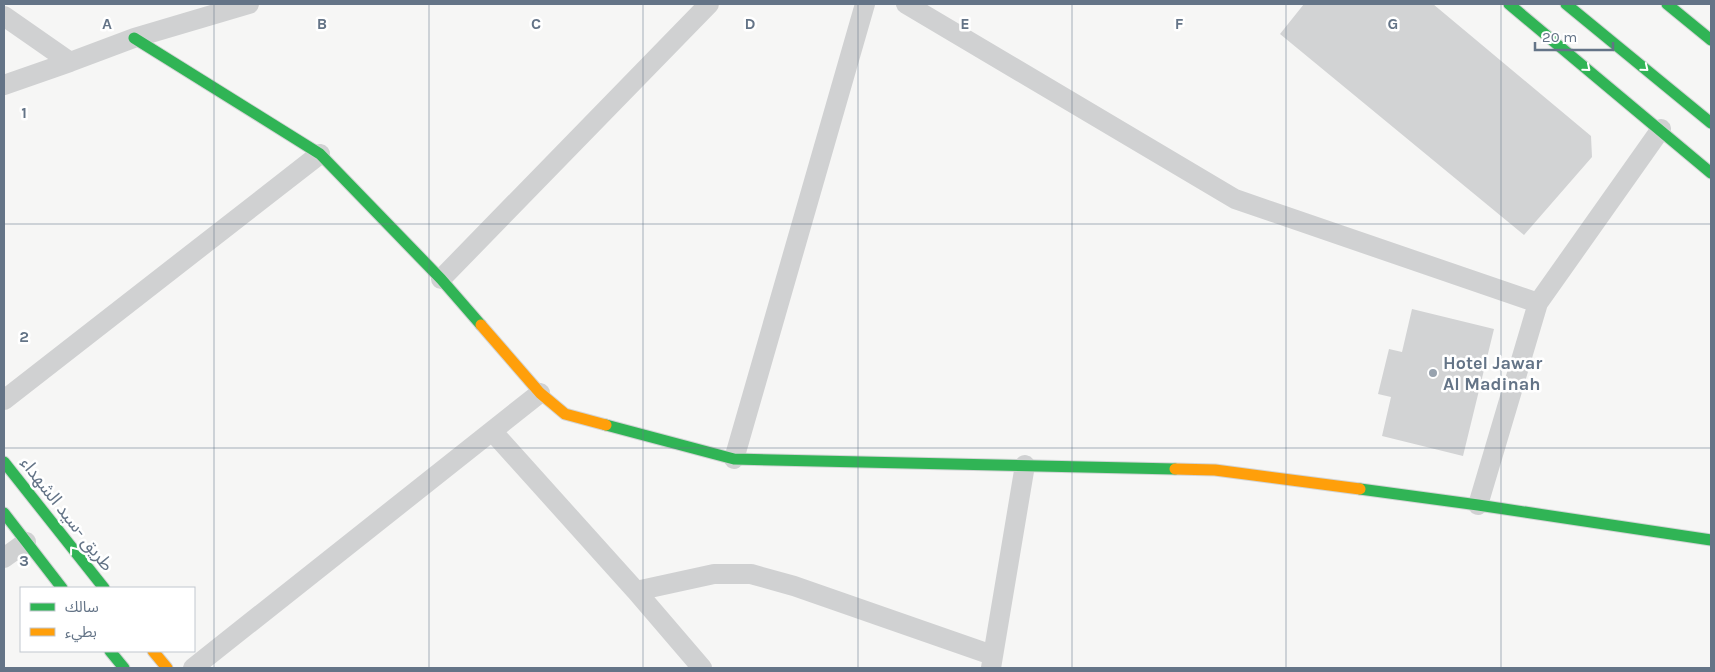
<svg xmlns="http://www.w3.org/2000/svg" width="1715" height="672" viewBox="0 0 1715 672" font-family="Karla,'Noto Sans Arabic',sans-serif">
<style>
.building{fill:#d2d3d4}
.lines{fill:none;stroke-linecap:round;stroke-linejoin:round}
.fast-casing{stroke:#d2d4d5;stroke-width:13}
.slow-casing{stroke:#d2d4d5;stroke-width:13}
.street{stroke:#d0d1d2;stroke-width:20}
.fast{stroke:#30b455;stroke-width:11}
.slow{stroke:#ff9f0a;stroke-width:11}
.oneway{stroke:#fff}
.grid{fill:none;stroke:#647487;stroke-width:1;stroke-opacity:0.55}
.poi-dot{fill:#97a2ae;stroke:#fff;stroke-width:2}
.labels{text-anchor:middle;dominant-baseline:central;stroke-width:5;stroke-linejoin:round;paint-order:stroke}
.poi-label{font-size:18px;font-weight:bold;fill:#647487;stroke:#fff;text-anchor:start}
.street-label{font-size:18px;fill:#647487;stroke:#fff}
.grid-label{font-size:16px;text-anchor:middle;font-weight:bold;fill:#647487;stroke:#fff;stroke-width:5;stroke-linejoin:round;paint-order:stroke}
</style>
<rect width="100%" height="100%" fill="#f6f6f5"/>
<!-- building -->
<path class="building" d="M 1304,4 L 1433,4 L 1591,136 L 1592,157 L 1524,235 L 1280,34 Z
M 1412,309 L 1494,329 L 1463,456 L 1382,436 L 1391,397 L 1378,394 L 1389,349 L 1402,352 Z"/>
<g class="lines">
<!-- fast casing -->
<g class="fast-casing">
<path id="fast" d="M 1509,4 L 1711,173
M 1566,4 L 1711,123
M 1667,4 L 1711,40
M 134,38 L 320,154 L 441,279 L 481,325
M 606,425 L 734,459 L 1175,469
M 4,462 L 104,588
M 1360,489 L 1478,505 L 1711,540
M 4,513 L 62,588
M 110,651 L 124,668"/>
</g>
<!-- slow casing -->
<g class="slow-casing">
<path id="slow" d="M 481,325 L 540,393 L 565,414 L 606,425
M 1175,469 L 1215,470 L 1360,489
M 153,651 L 167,668"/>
</g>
<!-- street -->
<path class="street" d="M 906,4 L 1235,199 L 1538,303
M 4,16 L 70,62 L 134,38 L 249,4
M 4,85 L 70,62
M 441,279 L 709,4
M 4,400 L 320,154
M 492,431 L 636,591 L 702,668
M 734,459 L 865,4
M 1478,505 L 1538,303 L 1661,129
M 4,558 L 26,542
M 636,591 L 714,574 L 751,574 L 794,586 L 992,655
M 193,668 L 540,393
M 991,668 L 1025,465"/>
<!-- fast -->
<use href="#fast" class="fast"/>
<!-- slow -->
<use href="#slow" class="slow"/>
</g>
<!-- one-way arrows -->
<defs><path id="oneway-chevron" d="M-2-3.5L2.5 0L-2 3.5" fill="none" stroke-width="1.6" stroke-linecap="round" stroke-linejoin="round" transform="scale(1.25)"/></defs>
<g class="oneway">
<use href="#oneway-chevron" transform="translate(1587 68) rotate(40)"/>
<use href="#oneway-chevron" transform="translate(1645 68) rotate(39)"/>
<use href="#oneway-chevron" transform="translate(73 550) rotate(-128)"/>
</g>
<!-- grid -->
<path class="grid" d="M 214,4 L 214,668M 429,4 L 429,668M 643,4 L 643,668M 858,4 L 858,668M 1072,4 L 1072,668M 1286,4 L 1286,668M 1501,4 L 1501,668M 4,224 L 1711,224M 4,448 L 1711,448"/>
<!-- markers -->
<circle class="poi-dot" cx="1433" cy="373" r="5"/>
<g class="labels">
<!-- poi labels -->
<g class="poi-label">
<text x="1443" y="363">Hotel Jawar<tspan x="1443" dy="21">Al Madinah</tspan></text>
</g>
<!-- street labels -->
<g class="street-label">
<text transform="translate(67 514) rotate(52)">طريق -سيد الشهداء</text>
</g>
</g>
<g class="grid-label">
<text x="107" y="29">A</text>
<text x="322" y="29">B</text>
<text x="536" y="29">C</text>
<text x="750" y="29">D</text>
<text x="965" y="29">E</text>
<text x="1179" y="29">F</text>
<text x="1393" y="29">G</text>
<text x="24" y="118">1</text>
<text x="24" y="342">2</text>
<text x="24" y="566">3</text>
</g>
<!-- border -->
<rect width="1715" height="672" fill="none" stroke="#647487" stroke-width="10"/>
<!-- legend -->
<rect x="20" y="587" width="175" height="65" fill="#ffffff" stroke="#c1c7cf"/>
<rect x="30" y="603" width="25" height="8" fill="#30b455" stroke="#c1c7cf"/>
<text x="65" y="612" font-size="15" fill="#647487">سالك</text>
<rect x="30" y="628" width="25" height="8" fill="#ff9f0a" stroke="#c1c7cf"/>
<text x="65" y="637" font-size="15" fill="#647487">بطيء</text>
<!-- scale -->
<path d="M1535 42v8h78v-8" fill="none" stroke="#647487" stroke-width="2.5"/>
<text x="1542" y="42" font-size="15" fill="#647487" stroke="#ffffff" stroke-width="4" paint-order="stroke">20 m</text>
</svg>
